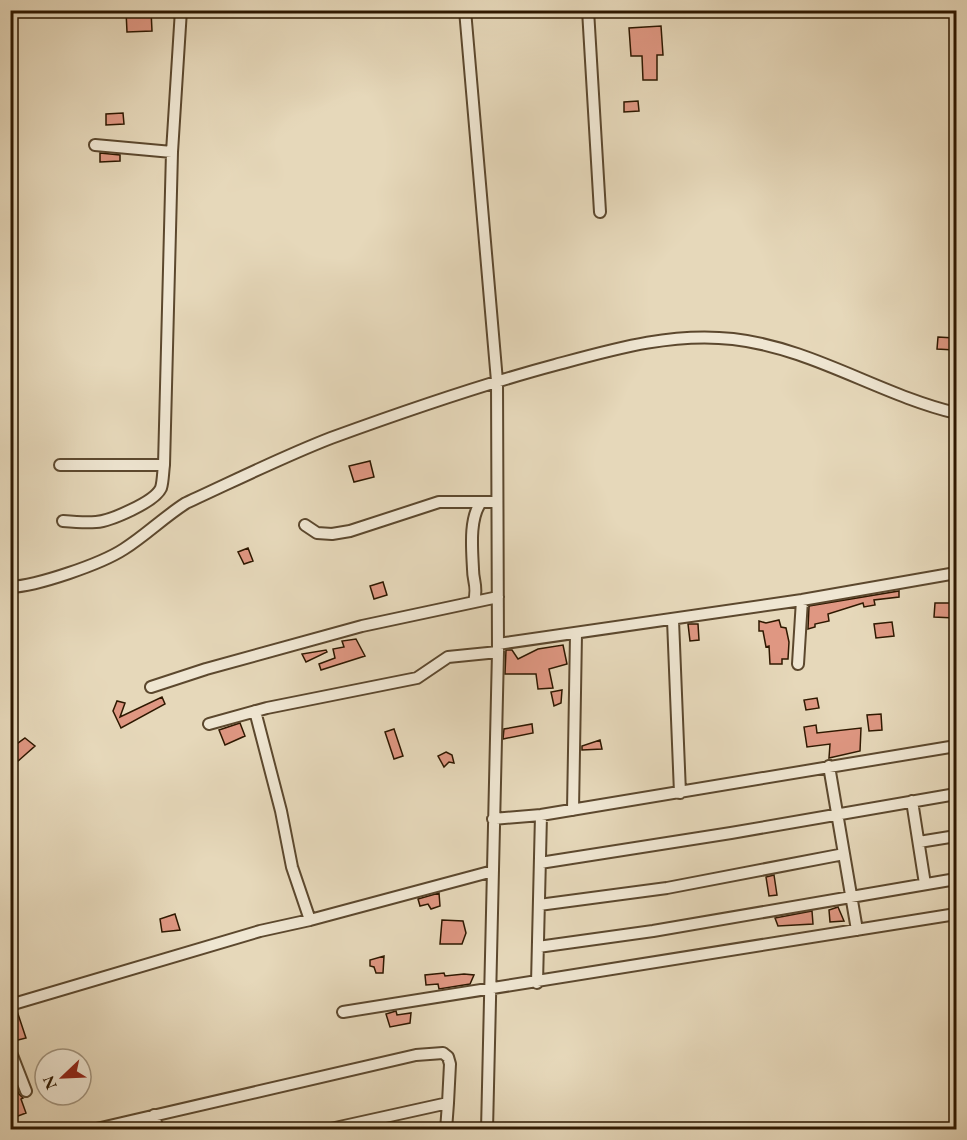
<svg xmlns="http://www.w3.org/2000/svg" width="967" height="1140" viewBox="0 0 967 1140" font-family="'EB Garamond',serif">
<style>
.building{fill:#df9782;stroke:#2e1800;stroke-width:1.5}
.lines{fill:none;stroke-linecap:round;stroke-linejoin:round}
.minor-casing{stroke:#5c482e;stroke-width:14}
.minor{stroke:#efe6d2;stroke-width:10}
</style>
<rect width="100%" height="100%" fill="#e6d8ba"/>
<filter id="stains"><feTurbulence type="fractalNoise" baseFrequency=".00333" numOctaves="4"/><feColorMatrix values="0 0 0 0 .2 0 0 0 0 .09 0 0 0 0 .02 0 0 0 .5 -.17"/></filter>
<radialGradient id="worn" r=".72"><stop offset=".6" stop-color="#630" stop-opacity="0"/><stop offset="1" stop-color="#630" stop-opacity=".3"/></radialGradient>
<!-- building -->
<path class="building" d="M 151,10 L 152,31 L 127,32 L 126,11 Z
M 661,26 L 663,55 L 657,55 L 657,80 L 643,80 L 642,56 L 631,56 L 629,28 Z
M 638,101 L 639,111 L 624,112 L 624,102 Z
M 123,113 L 124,124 L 106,125 L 106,114 Z
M 100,153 L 120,155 L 120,161 L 100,162 Z
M 938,337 L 954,338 L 954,350 L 937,349 Z
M 370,461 L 374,477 L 354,482 L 349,466 Z
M 248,548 L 253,561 L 244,564 L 238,552 Z
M 383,582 L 387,595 L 374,599 L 370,586 Z
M 899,591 L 899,597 L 874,600 L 875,605 L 864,607 L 863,603 L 828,614 L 829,621 L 815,624 L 815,627 L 808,629 L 809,606 Z
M 935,603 L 955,603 L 954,618 L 934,617 Z
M 779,620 L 781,627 L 786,628 L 789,642 L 788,659 L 782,659 L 782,664 L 770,664 L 769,646 L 766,647 L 763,631 L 759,631 L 759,621 L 766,623 Z
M 892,622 L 894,636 L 876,638 L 874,624 Z
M 688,624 L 698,624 L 699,640 L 690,641 Z
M 356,639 L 365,656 L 321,670 L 319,664 L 335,658 L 333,649 L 344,647 L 342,641 Z
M 563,645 L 567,664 L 549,669 L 553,688 L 538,689 L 536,674 L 505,674 L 506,650 L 512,650 L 518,659 L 538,649 Z
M 326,650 L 327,652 L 306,662 L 302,654 Z
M 562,690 L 561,703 L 554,706 L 551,692 Z
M 162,697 L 165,704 L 121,728 L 113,711 L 117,701 L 125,703 L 120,717 Z
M 817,698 L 819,708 L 806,710 L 804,700 Z
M 881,714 L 882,730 L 869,731 L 867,715 Z
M 240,723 L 245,736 L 225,745 L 219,730 Z
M 532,724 L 533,733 L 503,739 L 504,729 Z
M 816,725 L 817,733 L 861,728 L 860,751 L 829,758 L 830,744 L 807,747 L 804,727 Z
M 394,729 L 403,756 L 394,759 L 385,732 Z
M 25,738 L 35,746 L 17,762 L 10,753 L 10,749 Z
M 600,740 L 602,749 L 582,750 L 582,746 Z
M 446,752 L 452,755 L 454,763 L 449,762 L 444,767 L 438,756 Z
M 774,875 L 777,895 L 769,896 L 766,877 Z
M 439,893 L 440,906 L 431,909 L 428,904 L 420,906 L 418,899 Z
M 838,907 L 844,921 L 830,922 L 829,910 Z
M 812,911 L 813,924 L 778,926 L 775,918 Z
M 175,914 L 180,930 L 162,932 L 160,919 Z
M 442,920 L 463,921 L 466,933 L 462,944 L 440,944 Z
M 384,956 L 383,973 L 376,973 L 374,967 L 370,966 L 370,960 Z
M 444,973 L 445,976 L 464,974 L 474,975 L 470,984 L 439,989 L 438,984 L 426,985 L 425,975 Z
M 17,1011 L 26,1038 L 10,1042 L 10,1012 Z
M 396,1011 L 397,1015 L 411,1013 L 410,1023 L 390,1027 L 386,1014 Z
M 10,1075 L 19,1094 L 23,1098 L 21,1099 L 26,1113 L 10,1119 Z"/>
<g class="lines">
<!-- minor casing -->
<g class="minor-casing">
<path id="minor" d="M 465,10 L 497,381 L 498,652 L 487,1130
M 588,10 L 600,212
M 95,145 L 172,152
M 60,465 L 164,465
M 63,521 C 74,522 85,523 96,522 C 110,521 155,502 161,488 C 163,482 163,472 164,465 L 172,152 L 181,10
M 305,525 L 317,533 L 332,534 L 350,531 L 439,502 L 497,502
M 10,587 C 37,586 101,564 124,549 C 146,535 164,517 186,503 C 234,481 282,457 331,438 C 405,411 480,385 555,365 C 614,349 672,332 733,339 C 812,348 880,395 956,413
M 474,602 C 478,585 473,583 473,569 C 472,548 469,519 481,502
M 673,620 L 680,793
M 498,644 L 802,600 L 956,573
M 798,664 L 802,600
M 151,687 L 206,669 L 362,626 L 498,597
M 255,711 L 281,811 L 292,867 L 310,920
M 209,724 L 267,708 L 417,678 L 448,657 L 498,652
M 829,766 L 857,930
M 912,801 L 925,884
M 573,810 L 576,634
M 493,819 L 541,815 L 956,746
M 919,842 L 956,836
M 540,863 L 731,833 L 956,794
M 539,905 L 667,888 L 844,854
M 538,947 L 653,931 L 956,879
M 537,983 L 541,815
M 10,1005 L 260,931 L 310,920 L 493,871
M 343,1012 L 956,914
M 10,1050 L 26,1091
M 154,1115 L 158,1130
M 92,1130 L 416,1055 L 443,1053 L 448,1057 L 450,1064 L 448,1103 L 326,1130
M 446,1130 L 448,1103"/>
</g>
<!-- minor -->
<use href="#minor" class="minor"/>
</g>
<!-- margin -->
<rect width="967" height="1140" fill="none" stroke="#e6d8ba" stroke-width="36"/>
<rect x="12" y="12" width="943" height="1116" fill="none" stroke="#2e1800" stroke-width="3"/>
<rect x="18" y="18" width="931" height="1104" fill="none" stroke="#2e1800" stroke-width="1.5"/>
<!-- north arrow -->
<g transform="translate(63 1077) rotate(247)"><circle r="28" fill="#efe6d2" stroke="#a2947e" stroke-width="1.5"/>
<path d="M0-4.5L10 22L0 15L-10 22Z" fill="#8f2418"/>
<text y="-9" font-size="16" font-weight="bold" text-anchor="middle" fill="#2e1800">N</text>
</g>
<rect width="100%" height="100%" filter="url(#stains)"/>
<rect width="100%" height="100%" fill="url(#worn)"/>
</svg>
